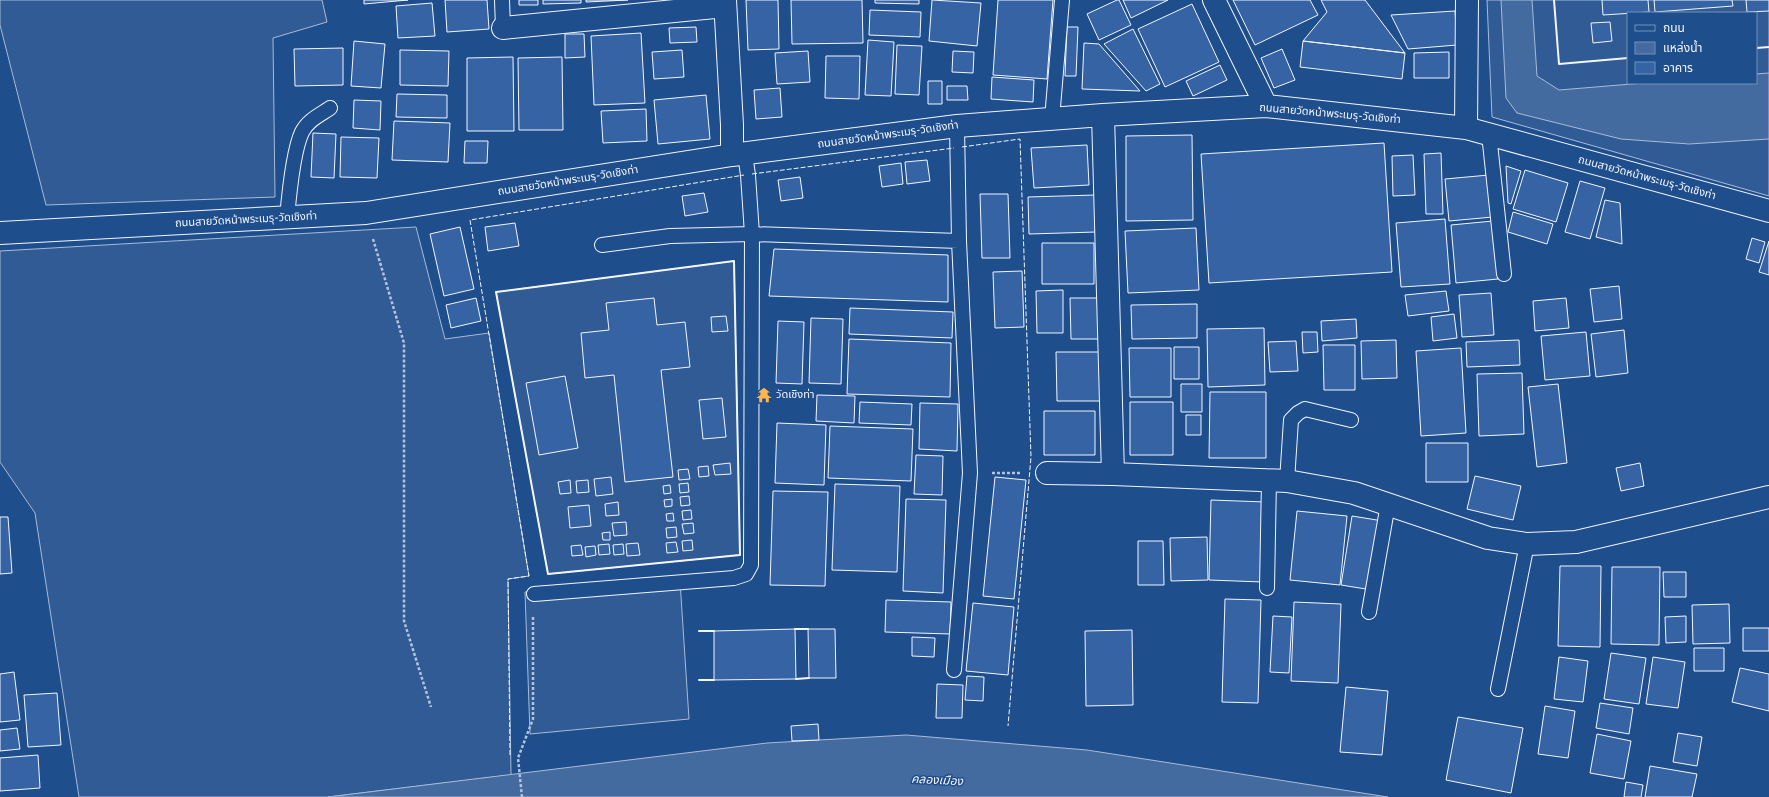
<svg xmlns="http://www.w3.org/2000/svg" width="1769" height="797" viewBox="0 0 1769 797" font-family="Overpass,'Noto Sans Thai',sans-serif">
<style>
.built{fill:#305b95;stroke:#a8bbd7;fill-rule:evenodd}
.water{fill:#446ba0;stroke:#a8bbd7}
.building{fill:#3563a3;stroke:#f2f6ff}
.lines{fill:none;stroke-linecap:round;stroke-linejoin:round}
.lane-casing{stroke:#f2f6ff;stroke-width:16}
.street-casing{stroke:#f2f6ff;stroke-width:24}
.path{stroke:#b3c4dc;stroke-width:2.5;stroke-dasharray:3 2;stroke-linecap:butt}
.lane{stroke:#1f4e8c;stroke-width:14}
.street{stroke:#1f4e8c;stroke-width:22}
.fence{stroke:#f2f6ff;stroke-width:1;stroke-dasharray:5 2;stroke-linecap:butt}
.wall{stroke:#f2f6ff;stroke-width:2}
.labels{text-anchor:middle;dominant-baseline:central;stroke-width:3;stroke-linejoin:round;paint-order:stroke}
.street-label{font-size:11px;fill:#f2f6ff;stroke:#1f4e8c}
.poi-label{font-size:11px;fill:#f2f6ff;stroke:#1f4e8c;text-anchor:start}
.water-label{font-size:12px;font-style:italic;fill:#f2f6ff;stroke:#1f4e8c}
</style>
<rect width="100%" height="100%" fill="#1f4e8c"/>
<!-- built -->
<path class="built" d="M 0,0 L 322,0 L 327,22 L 273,38 L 275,197 L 46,205 L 0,25 Z
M 1487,0 L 1769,0 L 1769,196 L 1492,117 ZM 1628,13 L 1756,13 L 1756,83 L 1628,83 Z
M 416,227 L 445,339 L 489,333 L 529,576 L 508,579 L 511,775 L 328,797 L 79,797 L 35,513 L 0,462 L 0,251 Z
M 734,261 L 740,555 L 548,574 L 496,292 Z
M 680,581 L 689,719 L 530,734 L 525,592 Z"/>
<!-- water -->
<path class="water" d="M 1501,0 L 1532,0 L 1537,76 L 1559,90 L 1644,83 L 1756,83 L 1756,74 L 1769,73 L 1769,139 L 1689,144 L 1621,139 L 1517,113 L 1506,98 Z
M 906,735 L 1087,750 L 1388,797 L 328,797 L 767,743 Z"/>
<!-- building -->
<path class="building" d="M 364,0 L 408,0 L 364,4 Z
M 445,0 L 487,0 L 489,29 L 447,32 Z
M 519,0 L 538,0 L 538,5 L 519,5 Z
M 543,0 L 581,0 L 581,3 L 543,4 Z
M 586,0 L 628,0 L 586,2 Z
M 746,0 L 778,0 L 779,49 L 748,50 Z
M 791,0 L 862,0 L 863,43 L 792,44 Z
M 875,0 L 919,0 L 919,4 L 875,3 Z
M 932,0 L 981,3 L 977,46 L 929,41 Z
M 998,0 L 1053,0 L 1047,79 L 993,75 Z
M 1117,0 L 1119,0 L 1131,25 L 1099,40 L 1087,14 Z
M 1123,0 L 1168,0 L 1131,18 Z
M 1233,0 L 1310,0 L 1318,15 L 1255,45 Z
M 1321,0 L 1365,0 L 1405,53 L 1303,41 L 1327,12 Z
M 1602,0 L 1648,0 L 1649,12 L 1603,15 Z
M 1654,0 L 1732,0 L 1733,6 L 1655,12 Z
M 1746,0 L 1769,0 L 1769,11 L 1747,12 Z
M 432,3 L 435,36 L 398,38 L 396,6 Z
M 1192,4 L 1219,62 L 1165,87 L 1138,29 Z
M 870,10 L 921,12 L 920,37 L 869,35 Z
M 1455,11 L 1457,45 L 1408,49 L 1391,15 Z
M 1610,22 L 1612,41 L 1593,43 L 1591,23 Z
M 696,27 L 697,42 L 670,43 L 669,28 Z
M 1067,27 L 1078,27 L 1076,76 L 1065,76 Z
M 1133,29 L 1160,84 L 1146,91 L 1104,44 Z
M 641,33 L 645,103 L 594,105 L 591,36 Z
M 565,34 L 584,34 L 585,57 L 565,58 Z
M 868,40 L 894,42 L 891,96 L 865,95 Z
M 354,41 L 385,44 L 381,88 L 351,86 Z
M 1303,41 L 1405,53 L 1402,79 L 1300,67 Z
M 1084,43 L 1099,44 L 1140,91 L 1082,89 Z
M 897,45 L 922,46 L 919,95 L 895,94 Z
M 343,48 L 343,85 L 295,86 L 294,49 Z
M 1282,49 L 1295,80 L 1274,88 L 1261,58 Z
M 400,50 L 449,51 L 448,86 L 400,85 Z
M 682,50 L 684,77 L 654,79 L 652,52 Z
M 808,51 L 810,82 L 777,84 L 775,53 Z
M 953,51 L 974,52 L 973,73 L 952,72 Z
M 1449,52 L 1449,78 L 1414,78 L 1414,53 Z
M 826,56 L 860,56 L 859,99 L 825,98 Z
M 513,57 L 514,131 L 467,131 L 467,58 Z
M 562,57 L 563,130 L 519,130 L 518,58 Z
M 1220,65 L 1227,80 L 1193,96 L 1186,81 Z
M 992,77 L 1034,80 L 1033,102 L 991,99 Z
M 928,81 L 942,81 L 942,104 L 928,104 Z
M 947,86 L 967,86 L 968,100 L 947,100 Z
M 780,88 L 782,117 L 756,119 L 754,90 Z
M 397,94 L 447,95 L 447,118 L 396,117 Z
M 706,95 L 710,139 L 658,144 L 654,100 Z
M 354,100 L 381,101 L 380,130 L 353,128 Z
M 646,109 L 647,141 L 603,143 L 601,111 Z
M 394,121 L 450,123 L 448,162 L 392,160 Z
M 313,133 L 336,134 L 334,178 L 311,177 Z
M 1192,135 L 1193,220 L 1126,221 L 1126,136 Z
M 341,137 L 379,138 L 377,178 L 340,177 Z
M 465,141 L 488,141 L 487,163 L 464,163 Z
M 1384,143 L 1392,272 L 1209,283 L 1201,154 Z
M 1087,145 L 1089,185 L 1034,188 L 1031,148 Z
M 1441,153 L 1443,214 L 1426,214 L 1424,154 Z
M 1413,155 L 1415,195 L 1393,196 L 1392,156 Z
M 927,160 L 930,181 L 907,184 L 905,162 Z
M 901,163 L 903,184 L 882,187 L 879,166 Z
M 1506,166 L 1521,171 L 1511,204 L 1508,203 Z
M 1525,170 L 1568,183 L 1556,222 L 1513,209 Z
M 1489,175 L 1493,217 L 1449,221 L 1445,179 Z
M 800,177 L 803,198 L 781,201 L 778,180 Z
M 1580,181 L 1605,188 L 1590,239 L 1565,232 Z
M 704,193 L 708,212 L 685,216 L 682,196 Z
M 980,194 L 1008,194 L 1010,258 L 982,258 Z
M 1095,195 L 1096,232 L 1029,234 L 1028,197 Z
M 1605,200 L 1620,203 L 1622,244 L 1596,237 Z
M 1513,212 L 1553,224 L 1547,244 L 1508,232 Z
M 1445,219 L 1450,284 L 1401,287 L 1396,223 Z
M 1493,221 L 1498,279 L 1456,283 L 1451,225 Z
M 515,223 L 519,246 L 488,251 L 485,227 Z
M 460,227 L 474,289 L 444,296 L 430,234 Z
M 1196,228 L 1199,290 L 1128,293 L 1125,231 Z
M 1752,238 L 1765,242 L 1759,263 L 1746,259 Z
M 1769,241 L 1769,275 L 1759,272 Z
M 1042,243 L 1094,243 L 1094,284 L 1042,284 Z
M 774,249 L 948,255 L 948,302 L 769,296 Z
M 1022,271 L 1024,327 L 995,328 L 993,272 Z
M 1619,286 L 1622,319 L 1594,322 L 1590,289 Z
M 1063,290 L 1063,333 L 1037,333 L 1036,291 Z
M 1446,291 L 1449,311 L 1408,316 L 1405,295 Z
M 1491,293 L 1494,335 L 1462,337 L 1459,295 Z
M 476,298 L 481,321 L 451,328 L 446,305 Z
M 654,298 L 657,325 L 685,322 L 690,367 L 661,370 L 673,477 L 625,482 L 614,375 L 585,378 L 581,333 L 609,330 L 606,303 Z
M 1070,298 L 1100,298 L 1100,339 L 1071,339 Z
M 1566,298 L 1569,328 L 1535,331 L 1533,301 Z
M 1197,304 L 1197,338 L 1132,339 L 1131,305 Z
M 850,308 L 953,312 L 952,338 L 849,334 Z
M 1454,314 L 1457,338 L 1433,341 L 1431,317 Z
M 726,316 L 728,331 L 712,332 L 711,317 Z
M 811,318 L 843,319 L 841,384 L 809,383 Z
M 1356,319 L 1357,338 L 1322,341 L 1321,321 Z
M 778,321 L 804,322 L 802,384 L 776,383 Z
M 1264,328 L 1265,385 L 1208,387 L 1207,329 Z
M 1624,330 L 1628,373 L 1596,377 L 1591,334 Z
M 1302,332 L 1317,332 L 1318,352 L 1303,353 Z
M 1586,332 L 1590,376 L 1545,380 L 1541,336 Z
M 849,339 L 951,343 L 950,397 L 847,394 Z
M 1396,340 L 1397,378 L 1362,379 L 1361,341 Z
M 1519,340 L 1520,365 L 1467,367 L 1466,342 Z
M 1296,341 L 1298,371 L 1270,372 L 1268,342 Z
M 1323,345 L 1355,345 L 1355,390 L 1324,390 Z
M 1174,347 L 1199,347 L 1199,379 L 1174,379 Z
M 1129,348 L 1171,348 L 1171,397 L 1130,397 Z
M 1461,348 L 1466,433 L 1421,436 L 1416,351 Z
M 1056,352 L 1102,352 L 1102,401 L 1057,401 Z
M 1522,373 L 1524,434 L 1479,436 L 1477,374 Z
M 565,376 L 578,448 L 539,455 L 526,383 Z
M 1181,384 L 1202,384 L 1202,412 L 1181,412 Z
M 1558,384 L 1567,463 L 1537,467 L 1528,387 Z
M 1210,392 L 1266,392 L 1266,458 L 1209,458 Z
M 817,395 L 855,396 L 854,423 L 816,421 Z
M 722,398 L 726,437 L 703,439 L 699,400 Z
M 860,402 L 912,404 L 911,425 L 859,423 Z
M 1130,402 L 1173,402 L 1173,455 L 1130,455 Z
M 920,403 L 958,404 L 957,451 L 919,449 Z
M 1044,411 L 1095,411 L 1095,455 L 1044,455 Z
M 1186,415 L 1201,415 L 1201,435 L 1186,435 Z
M 777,423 L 826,425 L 824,485 L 775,483 Z
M 830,426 L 913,429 L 911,481 L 828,478 Z
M 1426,443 L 1468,443 L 1468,482 L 1426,482 Z
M 916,455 L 943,456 L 942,495 L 914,494 Z
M 730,463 L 731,474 L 715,475 L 713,465 Z
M 1640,463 L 1644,486 L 1621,491 L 1616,468 Z
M 708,466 L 709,476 L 699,477 L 698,467 Z
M 688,469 L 690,479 L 679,480 L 678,470 Z
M 1475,476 L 1521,486 L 1513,520 L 1467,509 Z
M 611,477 L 613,494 L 596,496 L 594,479 Z
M 995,477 L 1026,480 L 1014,599 L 983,596 Z
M 570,480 L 571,493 L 560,494 L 558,482 Z
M 588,480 L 589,492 L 577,493 L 576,481 Z
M 688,483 L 689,492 L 680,493 L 679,484 Z
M 835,484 L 900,486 L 897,572 L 832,570 Z
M 670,485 L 671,493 L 664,494 L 663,486 Z
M 773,491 L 828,492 L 825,586 L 770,585 Z
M 689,496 L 690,505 L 681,506 L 680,497 Z
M 672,499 L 672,506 L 665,507 L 664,500 Z
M 906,499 L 946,500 L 943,593 L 903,591 Z
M 1211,500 L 1266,502 L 1263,582 L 1209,580 Z
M 618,502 L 619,515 L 606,516 L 605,504 Z
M 589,505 L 591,526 L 570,528 L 568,507 Z
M 691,510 L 692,519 L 683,520 L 682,511 Z
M 1297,511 L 1347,516 L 1340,585 L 1290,580 Z
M 673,513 L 674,521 L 667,521 L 666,514 Z
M 1352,516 L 1383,521 L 1372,590 L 1341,585 Z
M 0,517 L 8,517 L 12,573 L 0,574 Z
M 626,522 L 627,535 L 614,536 L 612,523 Z
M 693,523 L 694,533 L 684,534 L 682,524 Z
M 676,527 L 677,537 L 667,538 L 666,528 Z
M 610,532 L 610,540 L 603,540 L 602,533 Z
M 1207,537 L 1208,580 L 1171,581 L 1170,538 Z
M 692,540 L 693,550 L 683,551 L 682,541 Z
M 1138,541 L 1163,541 L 1164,585 L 1138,585 Z
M 676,542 L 678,552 L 667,553 L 666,543 Z
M 638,543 L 640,555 L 627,556 L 626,544 Z
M 609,544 L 610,554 L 599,555 L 598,545 Z
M 623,544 L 624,554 L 614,555 L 613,545 Z
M 581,545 L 583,555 L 572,556 L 571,546 Z
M 595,546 L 596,555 L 586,557 L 585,547 Z
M 1560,566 L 1601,566 L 1600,647 L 1558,646 Z
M 1612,567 L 1660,567 L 1659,645 L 1611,644 Z
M 1663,572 L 1686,572 L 1686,597 L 1664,597 Z
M 1225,599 L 1261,600 L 1258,703 L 1222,702 Z
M 886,600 L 951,602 L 950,634 L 885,632 Z
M 1294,602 L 1341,604 L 1338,683 L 1291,681 Z
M 973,603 L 1014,607 L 1008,675 L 966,671 Z
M 1729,604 L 1730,643 L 1693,644 L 1692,605 Z
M 1273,616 L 1292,617 L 1289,673 L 1270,672 Z
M 1686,616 L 1686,642 L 1666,643 L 1665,617 Z
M 1743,628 L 1769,628 L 1769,651 L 1743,651 Z
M 795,629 L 796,679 L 714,680 L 714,631 Z
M 808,629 L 835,629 L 836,678 L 809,678 Z
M 1132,630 L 1133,705 L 1086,706 L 1085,631 Z
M 912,637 L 935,638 L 934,657 L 912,656 Z
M 1694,648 L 1724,648 L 1724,671 L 1694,671 Z
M 1611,653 L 1646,658 L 1639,704 L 1604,699 Z
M 1559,657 L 1588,661 L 1583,702 L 1554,699 Z
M 1653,657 L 1685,662 L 1678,708 L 1646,704 Z
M 1740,668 L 1769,674 L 1769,711 L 1732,702 Z
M 14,672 L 20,720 L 0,722 L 0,674 Z
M 967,676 L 984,677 L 983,701 L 965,700 Z
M 937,684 L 963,685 L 962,718 L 936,718 Z
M 1346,687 L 1388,691 L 1382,755 L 1340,752 Z
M 57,693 L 61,745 L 28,747 L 24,695 Z
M 1600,703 L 1633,708 L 1629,734 L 1596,728 Z
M 1545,706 L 1575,711 L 1568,758 L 1538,754 Z
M 1458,717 L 1523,728 L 1511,793 L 1446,780 Z
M 818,724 L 819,740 L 792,741 L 791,726 Z
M 17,728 L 20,749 L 0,751 L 0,730 Z
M 1678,733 L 1702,737 L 1697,766 L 1673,762 Z
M 1597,734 L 1631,741 L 1624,779 L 1590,773 Z
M 38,755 L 40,788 L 0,791 L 0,758 Z
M 1650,766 L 1697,774 L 1692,797 L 1645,797 Z
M 1626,782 L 1643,785 L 1641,797 L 1624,797 Z"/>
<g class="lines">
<!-- lane casing -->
<g class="lane-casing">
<path id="lane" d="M 502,0 L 503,28
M 1052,119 L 1062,0
M 1489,134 L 1504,274
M 287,218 C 289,195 293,151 302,132 C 308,120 320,115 330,108
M 602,245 L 670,236 L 752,234 L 959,241
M 1287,481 L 1291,420 L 1298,413 L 1305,409 L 1351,420
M 1267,588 L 1269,480
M 534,594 L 734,578 L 746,574 L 751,565 L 752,234 L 748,175 L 745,154
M 1369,612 L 1388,504
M 954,670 L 970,473 L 959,241 L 957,126
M 1498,689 L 1527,544"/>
</g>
<!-- street casing -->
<g class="street-casing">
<path id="street" d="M 725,0 L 732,125 L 732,155
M 1214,0 L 1266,106
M 503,28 L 725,6
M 1103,115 L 1113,474
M 1466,128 L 1467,0
M 0,233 L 366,213 L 732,155 L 957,126 L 1103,115 L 1266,106 L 1466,128 L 1769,211
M 1047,473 L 1113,474 L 1287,481 L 1354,493 L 1488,538 L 1527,544 L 1576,542 L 1769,497"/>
</g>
<!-- path -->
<path class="path" d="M 373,239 L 404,343 L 404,621 L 431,707
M 992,473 L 1021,473
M 522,797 L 518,758 L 533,719 L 533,616"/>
<!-- lane -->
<use href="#lane" class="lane"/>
<!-- street -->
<use href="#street" class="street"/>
<!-- fence -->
<path class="fence" d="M 962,147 L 1020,139 L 1031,457 L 1008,726
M 752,174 L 954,148
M 510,755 L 508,579 L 529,576 L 470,220 L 744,175"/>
<!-- wall -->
<path class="wall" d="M 1554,0 L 1559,64 L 1628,58
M 1756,48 L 1769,47
M 734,261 L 740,555 L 548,574 L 496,292 Z
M 795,629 L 808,629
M 699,631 L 714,631
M 796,679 L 809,678
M 699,680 L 714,680"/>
</g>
<!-- icons -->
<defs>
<g id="temple-bare" transform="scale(1.2)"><path d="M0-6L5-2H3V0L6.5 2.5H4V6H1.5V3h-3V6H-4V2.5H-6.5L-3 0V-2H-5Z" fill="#ffb74d" stroke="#1f4e8c" stroke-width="2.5" paint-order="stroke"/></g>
</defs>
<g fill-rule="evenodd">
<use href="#temple-bare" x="764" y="395"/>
</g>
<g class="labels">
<!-- street labels -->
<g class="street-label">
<text transform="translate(1330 114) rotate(5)">ถนนสายวัดหน้าพระเมรุ-วัดเชิงท่า</text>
<text transform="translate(888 135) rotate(-8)">ถนนสายวัดหน้าพระเมรุ-วัดเชิงท่า</text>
<text transform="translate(1647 178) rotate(15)">ถนนสายวัดหน้าพระเมรุ-วัดเชิงท่า</text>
<text transform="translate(568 181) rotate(-9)">ถนนสายวัดหน้าพระเมรุ-วัดเชิงท่า</text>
<text transform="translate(246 220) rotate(-3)">ถนนสายวัดหน้าพระเมรุ-วัดเชิงท่า</text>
</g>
<!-- poi labels -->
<g class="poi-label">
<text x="776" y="395">วัดเชิงท่า</text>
</g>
<!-- water labels -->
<g class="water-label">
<text transform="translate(937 781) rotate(3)">คลองเมือง</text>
</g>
</g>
<!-- legend -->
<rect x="1627" y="12" width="130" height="72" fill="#1f4e8c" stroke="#7391ba"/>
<rect x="1635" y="25" width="20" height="6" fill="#1f4e8c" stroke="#7391ba"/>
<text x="1663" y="32" font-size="12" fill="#f2f6ff">ถนน</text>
<rect x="1635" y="42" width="20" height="12" fill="#446ba0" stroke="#7391ba"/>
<text x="1663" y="52" font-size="12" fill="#f2f6ff">แหล่งน้ำ</text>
<rect x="1635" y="62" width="20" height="12" fill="#3563a3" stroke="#7391ba"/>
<text x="1663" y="72" font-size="12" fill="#f2f6ff">อาคาร</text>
</svg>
